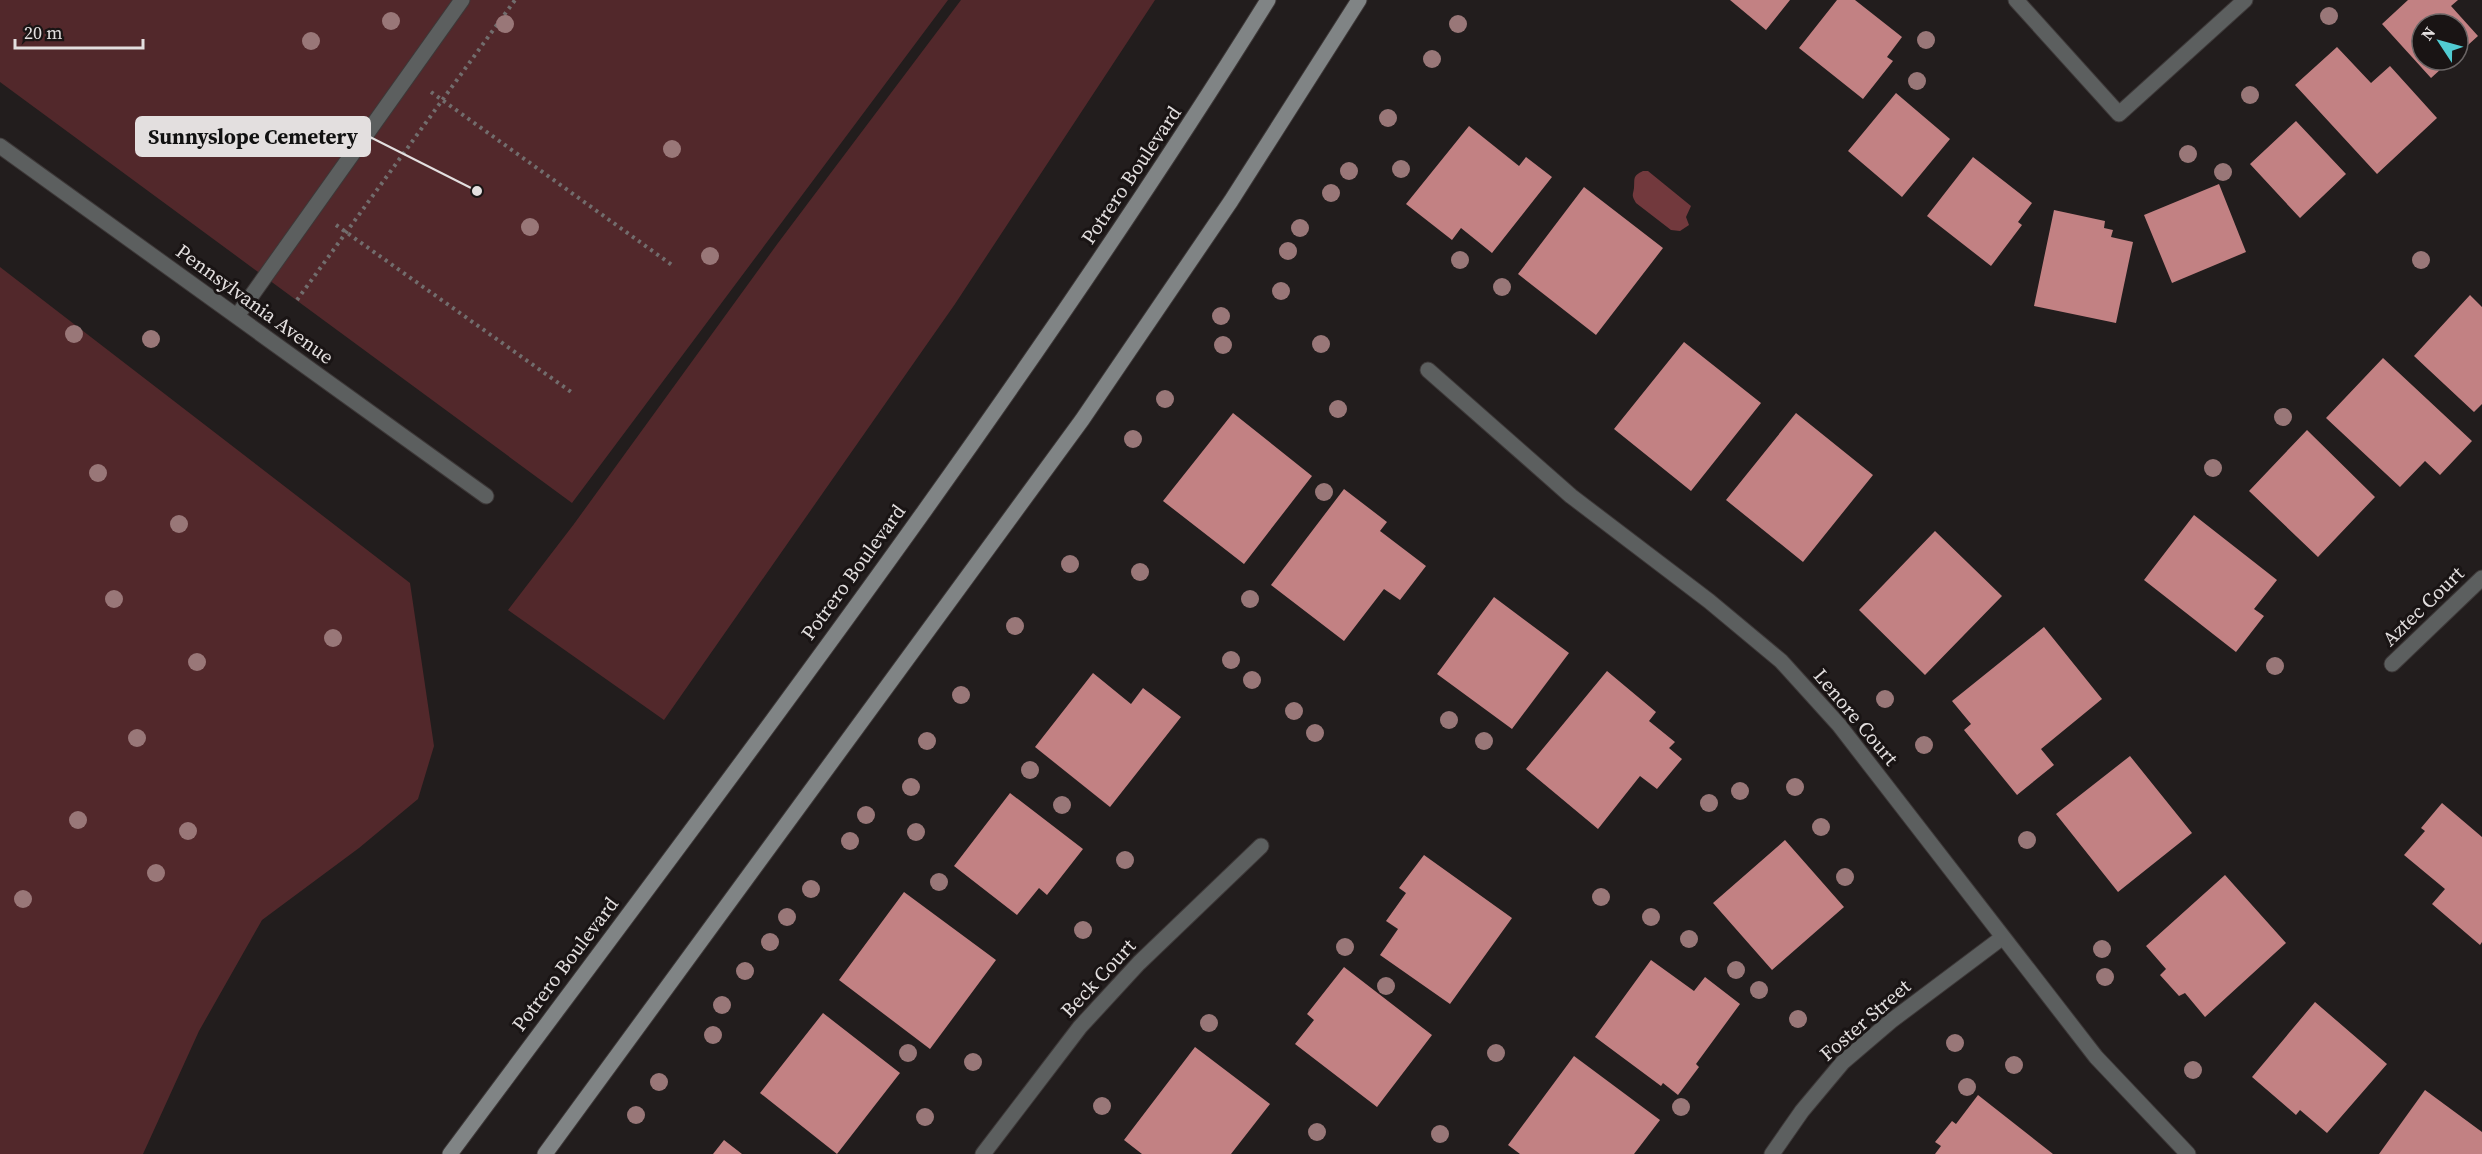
<svg xmlns="http://www.w3.org/2000/svg" width="2482" height="1154" viewBox="0 0 2482 1154" font-family="'Source Serif 4',serif">
<style>
.green{fill:#52282b}
.water{fill:#72393d}
.building{fill:#c28183}
.lines{fill:none;stroke-linecap:round;stroke-linejoin:round}
.lane-casing{stroke:#3d3838;stroke-width:17}
.street-casing{stroke:#3d3838;stroke-width:17}
.secondary-casing{stroke:#3d3838;stroke-width:17}
.path{stroke:#726d6d;stroke-width:4;stroke-dasharray:3 4.5;stroke-linecap:butt}
.lane{stroke:#5c5f5f;stroke-width:15}
.street{stroke:#5c5f5f;stroke-width:15}
.secondary{stroke:#808485;stroke-width:15}
.tree{fill:#997778}
.labels{text-anchor:middle;dominant-baseline:central;stroke-width:6;stroke-linejoin:round;paint-order:stroke}
.street-label{font-size:20px;fill:#e3dfdf;stroke:#191414}
.leader{fill:none;stroke:#e3dfdf;stroke-width:2}
.callout-dot{fill:#e3dfdf;stroke:#191414;stroke-width:2}
.callout{fill:#e3dfdf;stroke:#e3dfdf;stroke-width:2}
.callout-label{font-size:21px;text-anchor:middle;font-weight:bold;fill:#111}
</style>
<rect width="100%" height="100%" fill="#221d1d"/>
<!-- green -->
<path class="green" d="M 0,0 L 948,0 L 572,503 L 0,82 Z
M 961,0 L 1155,0 L 955,304 L 664,720 L 508,610 L 574,524 L 778,243 Z
M 0,267 L 410,583 L 434,746 L 418,799 L 359,848 L 262,920 L 199,1031 L 143,1154 L 0,1154 Z"/>
<!-- water -->
<path class="water" d="M 1643,171 L 1648,171 L 1691,206 L 1686,217 L 1689,225 L 1680,231 L 1671,230 L 1636,203 C 1631,195 1633,195 1634,188 C 1635,179 1632,176 1643,171 Z"/>
<!-- building -->
<path class="building" d="M 1730,0 L 1790,0 L 1766,30 Z
M 1837,0 L 1855,0 L 1902,37 L 1887,57 L 1893,61 L 1863,99 L 1799,48 Z
M 2408,0 L 2458,0 L 2451,6 L 2478,36 L 2458,54 L 2458,24 L 2422,24 L 2422,60 L 2451,60 L 2431,78 L 2382,24 Z
M 2337,47 L 2371,83 L 2390,66 L 2437,118 L 2377,174 L 2295,85 Z
M 1896,93 L 1950,139 L 1902,197 L 1848,151 Z
M 2296,121 L 2346,174 L 2300,218 L 2250,164 Z
M 1469,126 L 1519,166 L 1526,157 L 1552,177 L 1492,253 L 1461,228 L 1452,240 L 1406,204 Z
M 1973,157 L 2032,203 L 2018,222 L 2022,225 L 1991,266 L 1927,216 Z
M 2219,184 L 2246,252 L 2172,283 L 2144,215 Z
M 1584,187 L 1663,248 L 1596,335 L 1518,274 Z
M 2054,210 L 2105,221 L 2104,228 L 2113,230 L 2111,237 L 2133,242 L 2116,323 L 2034,306 Z
M 2470,295 L 2482,307 L 2482,404 L 2474,412 L 2414,356 Z
M 1684,342 L 1761,403 L 1691,491 L 1614,429 Z
M 2383,358 L 2472,441 L 2440,475 L 2425,461 L 2400,487 L 2326,418 Z
M 1233,413 L 1312,476 L 1244,564 L 1163,501 Z
M 1796,413 L 1873,475 L 1803,562 L 1726,500 Z
M 2307,430 L 2375,497 L 2318,557 L 2249,491 Z
M 1344,489 L 1387,522 L 1380,531 L 1426,566 L 1400,600 L 1384,589 L 1344,641 L 1271,585 Z
M 2194,515 L 2277,580 L 2254,609 L 2264,616 L 2236,652 L 2144,580 Z
M 1935,531 L 2002,596 L 1925,675 L 1859,610 Z
M 1494,597 L 1569,653 L 1512,729 L 1437,674 Z
M 2044,627 L 2102,699 L 2041,749 L 2054,765 L 2017,795 L 1964,730 L 1971,724 L 1952,701 Z
M 1607,671 L 1656,712 L 1649,721 L 1675,742 L 1669,748 L 1682,759 L 1657,789 L 1640,776 L 1598,829 L 1526,769 Z
M 1093,673 L 1131,704 L 1143,688 L 1181,717 L 1110,807 L 1035,747 Z
M 2130,756 L 2192,833 L 2118,892 L 2056,814 Z
M 1010,793 L 1083,849 L 1047,895 L 1039,888 L 1017,915 L 954,866 Z
M 2442,803 L 2482,837 L 2482,942 L 2480,945 L 2432,904 L 2445,889 L 2404,855 L 2425,831 L 2421,828 Z
M 1785,840 L 1844,907 L 1772,970 L 1713,903 Z
M 1424,855 L 1512,918 L 1450,1004 L 1380,955 L 1398,929 L 1386,921 L 1406,893 L 1399,888 Z
M 2225,875 L 2286,943 L 2205,1017 L 2185,993 L 2179,996 L 2160,975 L 2166,969 L 2146,946 Z
M 904,892 L 996,960 L 930,1049 L 839,980 Z
M 1651,960 L 1694,991 L 1705,977 L 1740,1004 L 1696,1064 L 1699,1067 L 1678,1095 L 1663,1083 L 1661,1086 L 1595,1037 Z
M 1344,967 L 1432,1035 L 1377,1107 L 1295,1044 L 1314,1020 L 1307,1014 Z
M 2315,1002 L 2387,1064 L 2327,1133 L 2300,1110 L 2296,1115 L 2252,1077 Z
M 823,1013 L 900,1073 L 837,1154 L 760,1093 Z
M 1195,1047 L 1270,1104 L 1231,1154 L 1142,1154 L 1124,1140 Z
M 1574,1056 L 1660,1120 L 1634,1154 L 1520,1154 L 1508,1145 Z
M 2425,1090 L 2482,1132 L 2482,1154 L 2379,1154 Z
M 1978,1095 L 2053,1154 L 1935,1154 L 1941,1146 L 1935,1142 L 1952,1121 L 1956,1124 Z
M 724,1140 L 742,1154 L 713,1154 Z"/>
<g class="lines">
<!-- lane casing -->
<g class="lane-casing">
<path id="lane" d="M 237,316 L 462,0"/>
</g>
<!-- street casing -->
<g class="street-casing">
<path id="street" d="M 2016,0 L 2119,114 L 2245,0
M 0,146 L 486,496
M 1428,370 L 1571,496 L 1709,601 L 1781,661 L 1839,725 L 2096,1057 L 2188,1154
M 2392,664 L 2482,578
M 983,1154 L 1080,1027 L 1139,963 L 1261,846
M 1772,1154 L 1802,1111 L 1843,1062 L 1891,1021 L 2003,937"/>
</g>
<!-- secondary casing -->
<g class="secondary-casing">
<path id="secondary" d="M 450,1154 C 731,776 1019,400 1268,0
M 545,1154 L 1082,420 L 1231,201 L 1359,0"/>
</g>
<!-- path -->
<path class="path" d="M 431,92 L 672,265
M 336,225 L 574,394
M 297,300 L 515,0"/>
<!-- lane -->
<use href="#lane" class="lane"/>
<!-- street -->
<use href="#street" class="street"/>
<!-- secondary -->
<use href="#secondary" class="secondary"/>
</g>
<!-- trees -->
<g class="tree">
<circle cx="2329" cy="16" r="9"/>
<circle cx="391" cy="21" r="9"/>
<circle cx="505" cy="24" r="9"/>
<circle cx="1458" cy="24" r="9"/>
<circle cx="1926" cy="40" r="9"/>
<circle cx="311" cy="41" r="9"/>
<circle cx="1432" cy="59" r="9"/>
<circle cx="1917" cy="81" r="9"/>
<circle cx="2250" cy="95" r="9"/>
<circle cx="1388" cy="118" r="9"/>
<circle cx="672" cy="149" r="9"/>
<circle cx="2188" cy="154" r="9"/>
<circle cx="1401" cy="169" r="9"/>
<circle cx="1349" cy="171" r="9"/>
<circle cx="2223" cy="172" r="9"/>
<circle cx="1331" cy="193" r="9"/>
<circle cx="530" cy="227" r="9"/>
<circle cx="1300" cy="228" r="9"/>
<circle cx="1288" cy="251" r="9"/>
<circle cx="710" cy="256" r="9"/>
<circle cx="1460" cy="260" r="9"/>
<circle cx="2421" cy="260" r="9"/>
<circle cx="1502" cy="287" r="9"/>
<circle cx="1281" cy="291" r="9"/>
<circle cx="1221" cy="316" r="9"/>
<circle cx="74" cy="334" r="9"/>
<circle cx="151" cy="339" r="9"/>
<circle cx="1321" cy="344" r="9"/>
<circle cx="1223" cy="345" r="9"/>
<circle cx="1165" cy="399" r="9"/>
<circle cx="1338" cy="409" r="9"/>
<circle cx="2283" cy="417" r="9"/>
<circle cx="1133" cy="439" r="9"/>
<circle cx="2213" cy="468" r="9"/>
<circle cx="98" cy="473" r="9"/>
<circle cx="1324" cy="492" r="9"/>
<circle cx="179" cy="524" r="9"/>
<circle cx="1070" cy="564" r="9"/>
<circle cx="1140" cy="572" r="9"/>
<circle cx="114" cy="599" r="9"/>
<circle cx="1250" cy="599" r="9"/>
<circle cx="1015" cy="626" r="9"/>
<circle cx="333" cy="638" r="9"/>
<circle cx="1231" cy="660" r="9"/>
<circle cx="197" cy="662" r="9"/>
<circle cx="2275" cy="666" r="9"/>
<circle cx="1252" cy="680" r="9"/>
<circle cx="961" cy="695" r="9"/>
<circle cx="1885" cy="699" r="9"/>
<circle cx="1294" cy="711" r="9"/>
<circle cx="1449" cy="720" r="9"/>
<circle cx="1315" cy="733" r="9"/>
<circle cx="137" cy="738" r="9"/>
<circle cx="927" cy="741" r="9"/>
<circle cx="1484" cy="741" r="9"/>
<circle cx="1924" cy="745" r="9"/>
<circle cx="1030" cy="770" r="9"/>
<circle cx="911" cy="787" r="9"/>
<circle cx="1795" cy="787" r="9"/>
<circle cx="1740" cy="791" r="9"/>
<circle cx="1709" cy="803" r="9"/>
<circle cx="1062" cy="805" r="9"/>
<circle cx="866" cy="815" r="9"/>
<circle cx="78" cy="820" r="9"/>
<circle cx="1821" cy="827" r="9"/>
<circle cx="188" cy="831" r="9"/>
<circle cx="916" cy="832" r="9"/>
<circle cx="2027" cy="840" r="9"/>
<circle cx="850" cy="841" r="9"/>
<circle cx="1125" cy="860" r="9"/>
<circle cx="156" cy="873" r="9"/>
<circle cx="1845" cy="877" r="9"/>
<circle cx="939" cy="882" r="9"/>
<circle cx="811" cy="889" r="9"/>
<circle cx="1601" cy="897" r="9"/>
<circle cx="23" cy="899" r="9"/>
<circle cx="787" cy="917" r="9"/>
<circle cx="1651" cy="917" r="9"/>
<circle cx="1083" cy="930" r="9"/>
<circle cx="1689" cy="939" r="9"/>
<circle cx="770" cy="942" r="9"/>
<circle cx="1345" cy="947" r="9"/>
<circle cx="2102" cy="949" r="9"/>
<circle cx="1736" cy="970" r="9"/>
<circle cx="745" cy="971" r="9"/>
<circle cx="2105" cy="977" r="9"/>
<circle cx="1386" cy="986" r="9"/>
<circle cx="1759" cy="990" r="9"/>
<circle cx="722" cy="1005" r="9"/>
<circle cx="1798" cy="1019" r="9"/>
<circle cx="1209" cy="1023" r="9"/>
<circle cx="713" cy="1035" r="9"/>
<circle cx="1955" cy="1043" r="9"/>
<circle cx="908" cy="1053" r="9"/>
<circle cx="1496" cy="1053" r="9"/>
<circle cx="973" cy="1062" r="9"/>
<circle cx="2014" cy="1065" r="9"/>
<circle cx="2193" cy="1070" r="9"/>
<circle cx="659" cy="1082" r="9"/>
<circle cx="1967" cy="1087" r="9"/>
<circle cx="1102" cy="1106" r="9"/>
<circle cx="1681" cy="1107" r="9"/>
<circle cx="636" cy="1115" r="9"/>
<circle cx="925" cy="1117" r="9"/>
<circle cx="1317" cy="1132" r="9"/>
<circle cx="1440" cy="1134" r="9"/>
</g>
<g class="labels">
<!-- street labels -->
<g class="street-label">
<text transform="translate(1131 175) rotate(-56)">Potrero Boulevard</text>
<text transform="translate(255 304) rotate(36)">Pennsylvania Avenue</text>
<text transform="translate(853 572) rotate(-54)">Potrero Boulevard</text>
<text transform="translate(2423 606) rotate(-44)">Aztec Court</text>
<text transform="translate(1856 717) rotate(50)">Lenore Court</text>
<text transform="translate(565 964) rotate(-53)">Potrero Boulevard</text>
<text transform="translate(1098 978) rotate(-47)">Beck Court</text>
<text transform="translate(1865 1020) rotate(-41)">Foster Street</text>
</g>
</g>
<!-- callouts -->
<path class="leader" d="M477 191L370 137"/>
<circle class="callout-dot" cx="477" cy="191" r="6"/>
<rect class="callout" x="136" y="117" width="234" height="39" rx="6"/>
<g class="callout-label">
<text x="253" y="144">Sunnyslope Cemetery</text>
</g>
<!-- north arrow -->
<g transform="translate(2440 42) rotate(306)"><circle r="28" fill="#191414" stroke="#6a6565" stroke-width="1.5"/>
<path d="M0-4.5L10 22L0 15L-10 22Z" fill="#51ccd2"/>
<text y="-9" font-size="16" font-weight="bold" text-anchor="middle" fill="#e3dfdf">N</text>
</g>
<!-- scale -->
<path d="M15 39v9h128v-9" fill="none" stroke="#e3dfdf" stroke-width="3"/>
<text x="24" y="39" font-size="18" fill="#e3dfdf" stroke="#191414" stroke-width="4.5" paint-order="stroke">20 m</text>
</svg>
